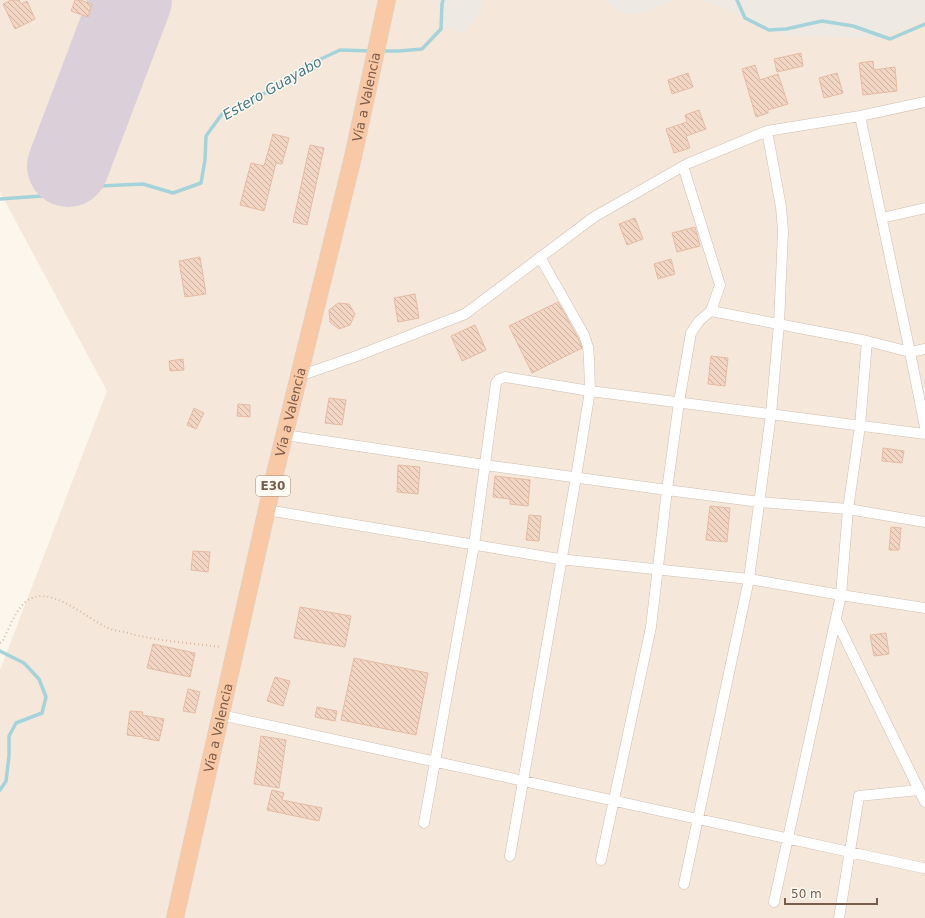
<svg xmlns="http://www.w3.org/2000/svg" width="925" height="918" viewBox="0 0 925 918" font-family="'DejaVu Sans',sans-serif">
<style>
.residential{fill:#f5e8da}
.industrial{fill:#efe9e4}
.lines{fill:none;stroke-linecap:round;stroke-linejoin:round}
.stream{stroke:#a5d3da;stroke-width:3.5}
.runway{stroke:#dbcfda;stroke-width:82}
.building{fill:url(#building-back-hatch);stroke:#e6bba3}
.minor-casing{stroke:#d1beb0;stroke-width:11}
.trunk-casing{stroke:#dad1cd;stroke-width:18}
.path{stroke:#d9b8a5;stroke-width:2;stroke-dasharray:1 3;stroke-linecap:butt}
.minor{stroke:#fff;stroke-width:10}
.trunk{stroke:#f9c8a4;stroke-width:17}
.labels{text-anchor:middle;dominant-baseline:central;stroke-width:3;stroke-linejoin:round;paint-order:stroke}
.shield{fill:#fffaf3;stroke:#a28b7f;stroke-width:1}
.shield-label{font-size:12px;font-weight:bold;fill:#7a5c4d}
.street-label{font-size:13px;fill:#7a5c4d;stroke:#fffaf3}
.water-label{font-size:14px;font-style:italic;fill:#437c86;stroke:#fffaf3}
</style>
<defs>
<pattern id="building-back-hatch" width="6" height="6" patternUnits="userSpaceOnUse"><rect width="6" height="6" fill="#f3d5c3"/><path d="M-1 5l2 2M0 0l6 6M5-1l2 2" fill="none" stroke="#cab0a1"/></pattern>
</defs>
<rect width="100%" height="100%" fill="#fdf6ec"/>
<!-- residential -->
<path class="residential" d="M 0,0 L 925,0 L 925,918 L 0,918 L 0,670 L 107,391 L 0,192 Z"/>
<!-- industrial -->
<path class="industrial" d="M 438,0 L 483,0 L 481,13 L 463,34 L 439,22 Z
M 606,0 L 674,0 L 638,15 L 618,12 Z
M 700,0 L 925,0 L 925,22 L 902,29 L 879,38 L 836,37 L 784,35 L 708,2 Z"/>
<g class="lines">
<!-- stream -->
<path class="stream" d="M 737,0 L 745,18 L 769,30 L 786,29 L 822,21 L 853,26 L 890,39 L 925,24
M 380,51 L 399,51 L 422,49 L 441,29 L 442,4 L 443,0
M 0,199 L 56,195 L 100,186 L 143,184 L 173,193 L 201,183 L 205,160 L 206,136 L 222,114 L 265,93 L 310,64 L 340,50 L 372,51
M 0,651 L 24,663 L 39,679 L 46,697 L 42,713 L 16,723 L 9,736 L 9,756 L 6,781 L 0,790"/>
<!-- runway -->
<path class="runway" d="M 68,166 L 131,0"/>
</g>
<!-- building -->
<path class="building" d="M 11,0 L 19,0 L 21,4 L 27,1 L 35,19 L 15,29 L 3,4 Z
M 75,0 L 80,0 L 92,4 L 88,17 L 71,11 Z
M 801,53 L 803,66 L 777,72 L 774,59 Z
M 873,61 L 874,70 L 895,67 L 897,91 L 863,95 L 859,63 Z
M 755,65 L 760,80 L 778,74 L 788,104 L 768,110 L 768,113 L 756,117 L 742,69 Z
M 688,73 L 693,87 L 672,94 L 668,80 Z
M 837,73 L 843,93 L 824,98 L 819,78 Z
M 699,110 L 706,129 L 686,136 L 690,148 L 674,153 L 666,129 L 687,122 L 685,115 Z
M 273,134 L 289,138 L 282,164 L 276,163 L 264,211 L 240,205 L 251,163 L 264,166 Z
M 310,145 L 324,148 L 307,225 L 293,222 Z
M 635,218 L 643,239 L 627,245 L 619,224 Z
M 695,227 L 700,246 L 677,252 L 672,233 Z
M 200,257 L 206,294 L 185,297 L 179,261 Z
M 671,259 L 675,274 L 658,279 L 654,264 Z
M 415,294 L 419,318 L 398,322 L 394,298 Z
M 558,302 L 578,338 L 582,348 L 532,373 L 509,326 Z
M 338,303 L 349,304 L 355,314 L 350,325 L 339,329 L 330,322 L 329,310 Z
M 475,325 L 486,350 L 462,361 L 451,336 Z
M 711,356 L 728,358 L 725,386 L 708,384 Z
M 183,359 L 184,370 L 170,371 L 169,361 Z
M 329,398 L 346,400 L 342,425 L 325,423 Z
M 238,404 L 250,405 L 250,417 L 237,416 Z
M 194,408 L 204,413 L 196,429 L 187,425 Z
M 883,448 L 904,451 L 902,463 L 882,461 Z
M 398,465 L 420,467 L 418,494 L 397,492 Z
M 495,476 L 530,480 L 528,506 L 510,504 L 510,499 L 493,497 Z
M 710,506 L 730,508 L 727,542 L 706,540 Z
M 529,515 L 541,516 L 539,541 L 526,540 Z
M 891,527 L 901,528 L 899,550 L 889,550 Z
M 193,551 L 210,552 L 208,572 L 191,570 Z
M 300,607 L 351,616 L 345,647 L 294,638 Z
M 886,633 L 889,654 L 874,656 L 870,635 Z
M 153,644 L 195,653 L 190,677 L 147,668 Z
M 354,658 L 428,673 L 416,735 L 341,720 Z
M 275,677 L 290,681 L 283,706 L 267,701 Z
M 188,689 L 200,692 L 195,713 L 183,711 Z
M 317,707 L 337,711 L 335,721 L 315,717 Z
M 130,711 L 143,712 L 142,715 L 164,719 L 159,741 L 143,738 L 144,737 L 127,735 Z
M 261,736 L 286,740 L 279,788 L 254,784 Z
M 272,790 L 284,793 L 282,800 L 322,808 L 319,821 L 267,810 Z"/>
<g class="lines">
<!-- minor casing -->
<g class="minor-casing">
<path id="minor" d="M 860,116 L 910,352 L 925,427
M 882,218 L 925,208
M 711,311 L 867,341 L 910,352 L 925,349
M 299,376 L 354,357 L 465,314 L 594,217 L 687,164 L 767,131 L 860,116 L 925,102
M 285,435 L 485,465 L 667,490 L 760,502 L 848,509 L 925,522
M 267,510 L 559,559 L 749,579 L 841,595 L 925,608
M 836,620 L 925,802
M 221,715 L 923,868 L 925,868
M 424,823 L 474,545 L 496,383 C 498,379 501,378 505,377 L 590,391 L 925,434
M 510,856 L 576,477 L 590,391 L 589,359 L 588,347 L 584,335 L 540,257
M 601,860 L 651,627 L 667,490 L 679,402 L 691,333 L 699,321 L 711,311 L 720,285 L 683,166
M 684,884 L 749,579 L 771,414 L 779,324 L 783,231 L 781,207 L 767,131
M 774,902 L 841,595 L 848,509 L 860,426 L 867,341
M 839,918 L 859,796 L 919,790"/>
</g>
<!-- trunk casing -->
<g class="trunk-casing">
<g id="trunk">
<path id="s1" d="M 175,918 L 276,469 L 353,157 L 387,0"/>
</g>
</g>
<!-- path -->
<path class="path" d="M 0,643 L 3,640 C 11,625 18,601 35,597 C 57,591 87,618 106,627 C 112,630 118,631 124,632 C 155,641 189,643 221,647"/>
<!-- minor -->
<use href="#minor" class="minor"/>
<!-- trunk -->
<use href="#trunk" class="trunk"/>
</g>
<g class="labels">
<!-- shield labels -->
<rect class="shield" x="256" y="476" width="34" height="20" rx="3"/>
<g class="shield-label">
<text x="273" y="486">E30</text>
</g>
<!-- street labels -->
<g class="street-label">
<text stroke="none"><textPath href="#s1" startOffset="843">Vía a Valencia</textPath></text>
<text stroke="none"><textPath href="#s1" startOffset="519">Vía a Valencia</textPath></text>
<text stroke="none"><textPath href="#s1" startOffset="195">Vía a Valencia</textPath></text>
</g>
<!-- water labels -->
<g class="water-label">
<text transform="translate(272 88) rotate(-30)">Estero Guayabo</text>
</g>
</g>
<!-- scale -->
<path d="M785 898v6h92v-6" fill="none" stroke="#7a5c4d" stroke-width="2"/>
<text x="791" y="898" font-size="12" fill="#7a5c4d" stroke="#fffaf3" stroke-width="3" paint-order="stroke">50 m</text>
</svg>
